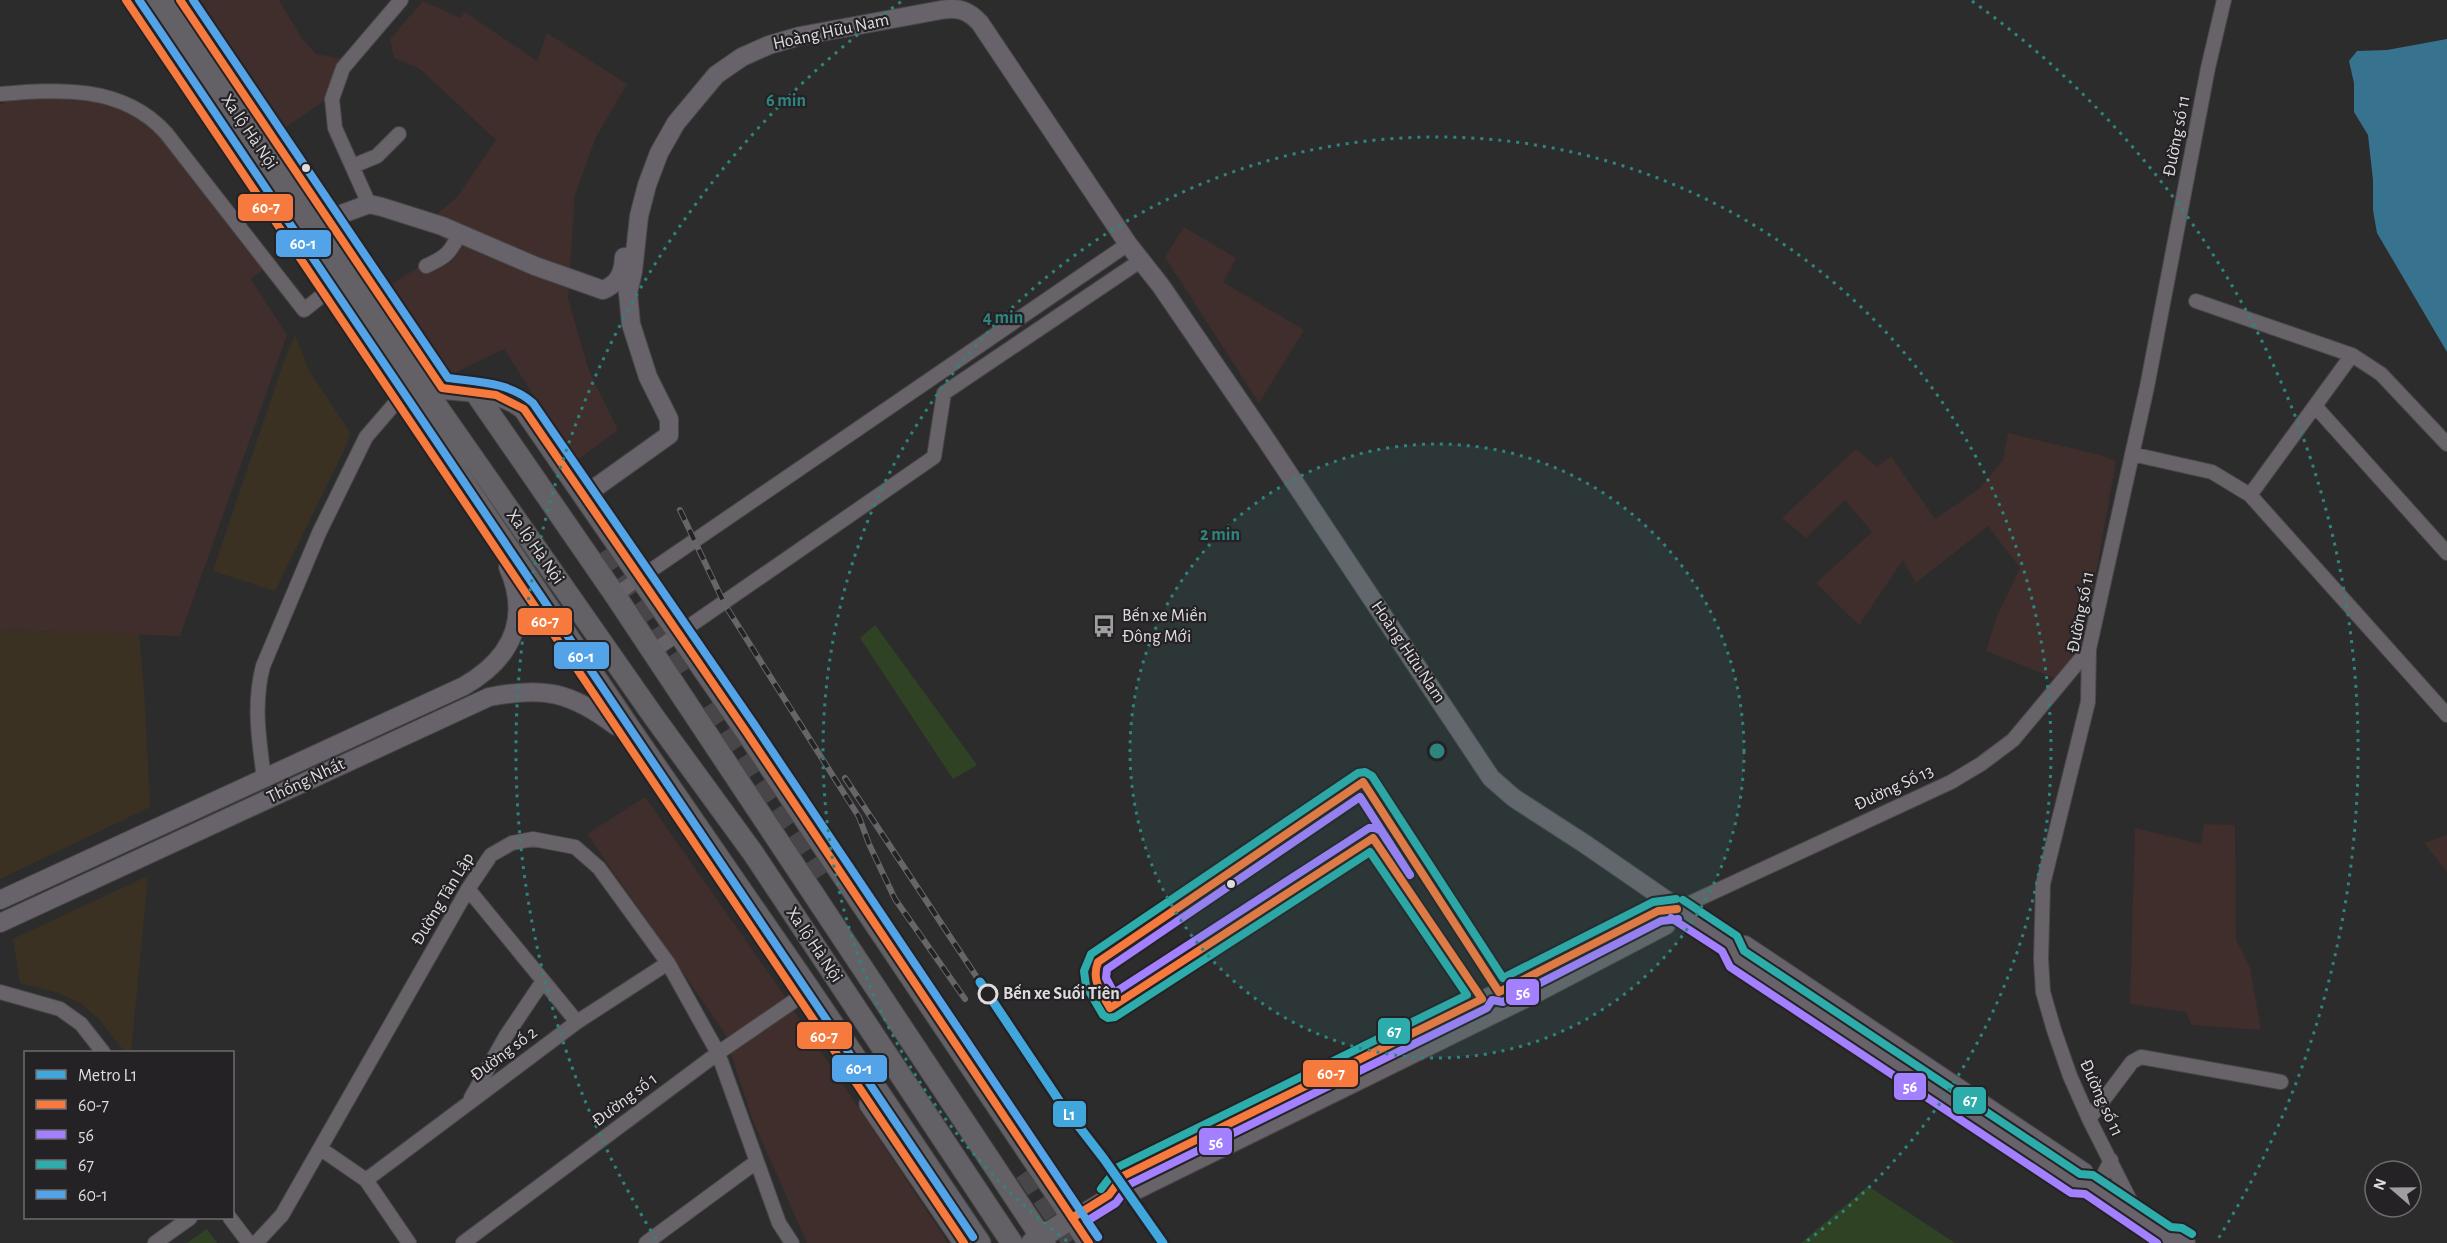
<svg xmlns="http://www.w3.org/2000/svg" width="2447" height="1243" viewBox="0 0 2447 1243" font-family="'Alegreya Sans',sans-serif">
<style>
.commercial{fill:#3f2e2b}
.industrial{fill:#3a3123}
.green{fill:#2f4324}
.water{fill:#37738f}
.lines{fill:none;stroke-linecap:round;stroke-linejoin:round}
.highway-tunnel{stroke:#484648;stroke-width:21;stroke-dasharray:21 10;stroke-linecap:butt}
.minor-casing{stroke:#494849;stroke-width:16}
.major-casing{stroke:#494849;stroke-width:20}
.highway-casing{stroke:#494849;stroke-width:23}
.minor{stroke:#676369;stroke-width:14}
.major{stroke:#68636a;stroke-width:18}
.highway{stroke:#646166;stroke-width:21}
.rail-casing{stroke:#676568;stroke-width:6}
.rail{stroke:#242224;stroke-width:4;stroke-dasharray:11;stroke-linecap:butt}
.bus-1-casing{stroke:#242224;stroke-width:12}
.bus-2-casing{stroke:#242224;stroke-width:12}
.bus-3-casing{stroke:#242224;stroke-width:12}
.bus-4-casing{stroke:#242224;stroke-width:12}
.bus-1{stroke:#f6793e;stroke-width:8}
.bus-2{stroke:#a380ff;stroke-width:8}
.bus-3{stroke:#2dacac;stroke-width:8}
.bus-4{stroke:#53a3e8;stroke-width:8}
.metro-1-casing{stroke:#242224;stroke-width:14}
.metro-1{stroke:#40a6dc;stroke-width:9}
.ring{fill:none;stroke:#2e857f;stroke-width:3;stroke-dasharray:3 6}
.bus-dot{fill:#dedcde;stroke:#242224;stroke-width:2}
.stop-dot{fill:#242224;stroke:#dedcde;stroke-width:3}
.labels{text-anchor:middle;dominant-baseline:central;stroke-width:4.5;stroke-linejoin:round;paint-order:stroke}
.street-label{font-size:18px;fill:#dedcde;stroke:#242224}
.poi-label{font-size:18px;fill:#dedcde;stroke:#242224;text-anchor:start}
.stop-label{font-size:18px;font-weight:bold;fill:#dedcde;stroke:#242224;text-anchor:start}
.centre{fill:#2e857f;stroke:#242224;stroke-width:3}
.ring-label{font-size:18px;text-anchor:middle;font-weight:bold;fill:#2e857f;stroke:#242224;stroke-width:4.5;stroke-linejoin:round;paint-order:stroke}
.line-badge{stroke:#242224;stroke-width:2}
.badge-label{font-size:16px;text-anchor:middle;font-weight:bold;fill:#fff}
</style>
<rect width="100%" height="100%" fill="#2d2c2d"/>
<!-- commercial -->
<path class="commercial" d="M 187,0 L 279,0 L 303,40 L 316,54 L 343,59 L 327,99 L 276,134 Z
M 423,1 L 460,18 L 465,12 L 537,61 L 547,33 L 627,84 L 596,137 L 575,195 L 568,298 L 589,371 L 618,430 L 576,461 L 504,349 L 442,379 L 386,293 L 394,283 L 441,252 L 447,242 L 424,225 L 457,197 L 496,140 L 420,69 L 394,58 L 390,39 Z
M 13,97 L 75,97 L 111,103 L 136,113 L 158,130 L 265,268 L 251,279 L 287,335 L 180,636 L 0,630 L 0,105 Z
M 1184,227 L 1236,258 L 1223,282 L 1304,330 L 1259,403 L 1165,257 Z
M 2008,433 L 2100,455 L 2116,461 L 2083,645 L 2057,679 L 1986,651 L 1997,616 L 2020,568 L 1988,526 L 1916,583 L 1903,560 L 1859,625 L 1816,583 L 1872,532 L 1845,500 L 1806,538 L 1782,518 L 1856,449 L 1877,467 L 1891,456 L 1935,519 L 1979,489 L 2003,460 Z
M 645,797 L 777,985 L 948,1243 L 807,1243 L 753,1121 L 724,1032 L 587,834 Z
M 2204,824 L 2235,825 L 2236,939 L 2250,968 L 2261,1030 L 2191,1025 L 2186,1012 L 2130,1004 L 2135,828 L 2201,844 Z
M 2447,835 L 2447,872 L 2424,843 Z"/>
<!-- industrial -->
<path class="industrial" d="M 295,335 L 309,371 L 350,432 L 347,444 L 275,591 L 213,571 L 284,361 Z
M 0,630 L 139,634 L 144,690 L 150,807 L 0,879 Z
M 148,876 L 131,1052 L 125,1052 L 98,1018 L 80,1003 L 56,992 L 20,983 L 13,939 Z"/>
<!-- green -->
<path class="green" d="M 875,625 L 977,765 L 953,779 L 860,638 Z
M 1868,1186 L 1955,1243 L 1801,1243 Z
M 207,1229 L 217,1243 L 187,1243 Z"/>
<!-- water -->
<path class="water" d="M 2447,39 L 2447,352 L 2377,233 L 2373,210 L 2373,180 L 2368,135 L 2354,112 L 2354,83 L 2349,61 L 2357,51 L 2387,50 Z"/>
<g class="lines">
<!-- highway-tunnel -->
<path class="highway-tunnel" d="M 605,550 L 692,678
M 710,704 L 824,874
M 1025,1172 L 1073,1243"/>
<!-- minor casing -->
<g class="minor-casing">
<path id="minor" d="M 0,94 C 60,89 123,85 166,133 L 304,310 L 324,294
M 353,166 L 377,156 L 399,134
M 369,204 L 335,128 L 332,99 L 343,68 L 401,0
M 426,266 C 446,257 450,253 460,233
M 2196,301 L 2352,355
M 2315,406 L 2447,553
M 2132,454 L 2212,472 L 2250,495 L 2447,715
M 2250,495 L 2352,355 L 2381,374 L 2447,444
M 615,595 L 1128,244
M 652,652 L 934,457 L 944,393 L 1140,261
M 264,778 C 259,740 253,704 263,666 L 319,533 L 366,437 L 404,393
M 468,889 L 577,1022
M 0,992 L 60,1009 L 81,1024 L 103,1052
M 471,1098 L 506,1036 L 543,981
M 2089,1119 L 2132,1062 L 2141,1057 L 2281,1082
M 321,1149 L 366,1180 L 409,1243
M 366,1180 L 577,1022 L 668,963
M 2088,1184 L 2103,1176 L 2111,1160
M 1109,1195 L 1134,1194 L 1143,1189 L 1537,995 L 1667,927 L 1677,909
M 230,1218 L 249,1243
M 1072,1218 L 1109,1195 L 1123,1176 L 1658,911 L 1677,909 L 1951,782 L 1981,764 L 2013,740 L 2089,649
M 2139,1218 L 2089,1119 L 2070,1076 L 2054,1030 L 2043,992 L 2041,959 L 2043,884 L 2088,702 L 2089,649 L 2147,387 L 2208,68 L 2224,0
M 155,1243 L 190,1218
M 256,1243 L 282,1215 L 468,889 L 491,855 L 512,843 L 533,839 L 575,847 L 599,868 L 668,963 L 718,1053 L 779,1223 L 792,1243
M 463,1243 L 718,1053 L 810,990
M 646,1243 L 756,1162"/>
</g>
<!-- major casing -->
<g class="major-casing">
<path id="major" d="M 328,219 L 369,204 L 382,207 L 442,226 L 535,266 L 603,290 C 619,283 623,274 624,257
M 585,495 L 669,435 L 669,419 L 648,377 L 631,324 L 628,293 L 633,271 L 639,216 L 647,185 L 659,153 L 676,123 L 716,75 L 742,57 L 769,45 L 800,36 L 941,10 C 958,7 968,10 980,23 L 1128,244 L 1161,286 L 1267,441 L 1491,778 L 1514,798 L 1585,844 L 1730,944 L 1745,945 L 2084,1172 L 2088,1184
M 0,900 L 464,686 C 511,659 531,619 508,567
M 0,923 L 489,697 C 544,686 571,692 616,726
M 1730,944 L 1736,958 L 2077,1184 L 2088,1184 L 2167,1237 L 2178,1238 L 2186,1243"/>
</g>
<!-- highway casing -->
<g class="highway-casing">
<path id="highway" d="M 139,0 L 631,730 L 810,990 L 980,1243
M 160,0 L 429,395 L 654,717 L 753,853 L 1012,1243
M 180,0 L 442,388
M 442,388 C 470,392 502,390 524,409 L 745,730 L 1089,1243
M 475,392 L 615,595 L 1045,1243
M 870,1104 L 959,1235
M 1032,1243 L 1072,1218"/>
</g>
<!-- minor -->
<use href="#minor" class="minor"/>
<!-- major -->
<use href="#major" class="major"/>
<!-- highway -->
<use href="#highway" class="highway"/>
<!-- rail casing -->
<g class="rail-casing">
<path id="rail" d="M 680,510 L 725,605 L 859,817 L 869,844 L 895,899 L 965,999
M 845,778 L 980,982"/>
</g>
<!-- rail -->
<use href="#rail" class="rail"/>
<!-- bus-1 casing -->
<g class="bus-1-casing">
<path id="bus-1" d="M 126,0 L 964,1243
M 180,0 L 442,388 L 496,395 L 524,409 L 745,730 L 1089,1243
M 1072,1218 L 1109,1195 L 1123,1176 L 1482,999 L 1373,838 L 1110,1008 C 1101,992 1091,980 1098,962 L 1363,782 L 1499,992 L 1658,911 L 1677,909"/>
</g>
<!-- bus-2 casing -->
<g class="bus-2-casing">
<path id="bus-2" d="M 1360,797 L 1410,875 L 1381,831 L 1375,828 L 1369,828 L 1114,993 L 1106,978 L 1107,969 Z
M 1671,918 L 1722,951 L 1730,967 L 2071,1193 L 2085,1194 L 2157,1243
M 1098,1237 L 1087,1221 L 1116,1203 L 1130,1184 L 1487,1008 L 1492,1000 L 1503,1002 L 1661,921 L 1678,919"/>
</g>
<!-- bus-3 casing -->
<g class="bus-3-casing">
<path id="bus-3" d="M 1683,900 L 1737,936 L 1744,951 L 2080,1174 L 2093,1175 L 2171,1227 L 2182,1228 L 2192,1234
M 1101,1189 L 1118,1167 L 1467,995 L 1370,852 L 1115,1017 L 1108,1018 L 1103,1015 L 1086,986 L 1084,971 L 1091,954 L 1358,773 L 1365,772 L 1372,776 L 1503,978 L 1653,902 L 1676,899"/>
</g>
<!-- bus-4 casing -->
<g class="bus-4-casing">
<path id="bus-4" d="M 139,0 L 973,1237
M 193,0 L 448,378 C 477,382 510,382 533,403 L 754,724 L 1098,1237"/>
</g>
<!-- bus-1 -->
<use href="#bus-1" class="bus-1"/>
<!-- bus-2 -->
<use href="#bus-2" class="bus-2"/>
<!-- bus-3 -->
<use href="#bus-3" class="bus-3"/>
<!-- bus-4 -->
<use href="#bus-4" class="bus-4"/>
<!-- metro-1 casing -->
<g class="metro-1-casing">
<path id="metro-1" d="M 980,982 L 1060,1102 L 1104,1159 L 1163,1243"/>
</g>
<!-- metro-1 -->
<use href="#metro-1" class="metro-1"/>
</g>
<!-- distance rings -->
<circle cx="1437" cy="751" r="307" fill="#2e857f" fill-opacity=".12"/>
<g class="ring">
<circle cx="1437" cy="751" r="307"/>
<path d="M1067 1241A614 614 0 1 1 1807 1241"/>
<path d="M656 1239A921 921 0 0 1 902 1M1972 1A921 921 0 0 1 2218 1239"/>
</g>
<!-- icons -->
<defs>
<g id="bus-bare" transform="scale(1.8)"><path d="M-5-6H5V4H4V6H2V4H-2V6H-4V4H-5ZM-3.5-4V0h7V-4ZM-3.5 1.2v1.5H-2V1.2ZM2 1.2v1.5H3.5V1.2Z" fill="#a09ea0" stroke="#242224" stroke-width="2.5" paint-order="stroke"/></g>
</defs>
<g fill-rule="evenodd">
<use href="#bus-bare" x="1104" y="626"/>
</g>
<!-- markers -->
<g class="bus-dot">
<circle cx="306" cy="168" r="5"/>
<circle cx="1231" cy="884" r="5"/>
</g>
<circle class="stop-dot" cx="988" cy="994" r="9"/>
<g class="labels">
<!-- street labels -->
<g class="street-label">
<text transform="translate(831 32) rotate(-12)">Hoàng Hữu Nam</text>
<text transform="translate(249 132) rotate(56)">Xa lộ Hà Nội</text>
<text transform="translate(2177 136) rotate(-79)">Đường số 11</text>
<text transform="translate(535 547) rotate(55)">Xa lộ Hà Nội</text>
<text transform="translate(2081 612) rotate(-79)">Đường số 11</text>
<text transform="translate(1408 652) rotate(56)">Hoàng Hữu Nam</text>
<text transform="translate(306 781) rotate(-25)">Thống Nhất</text>
<text transform="translate(1894 788) rotate(-25)">Đường Số 13</text>
<text transform="translate(443 899) rotate(-59)">Đường Tân Lập</text>
<text transform="translate(814 945) rotate(56)">Xa lộ Hà Nội</text>
<text transform="translate(504 1054) rotate(-37)">Đường số 2</text>
<text transform="translate(2101 1098) rotate(66)">Đường số 11</text>
<text transform="translate(625 1100) rotate(-37)">Đường số 1</text>
</g>
<!-- poi labels -->
<g class="poi-label">
<text x="1122" y="616">Bến xe Miền<tspan x="1122" dy="21">Đông Mới</tspan></text>
</g>
<!-- stop labels -->
<g class="stop-label">
<text x="1003" y="994">Bến xe Suối Tiên</text>
</g>
</g>
<circle cx="1437" cy="751" r="9" class="centre"/>
<g class="ring-label">
<text x="786" y="106">6 min</text>
<text x="1003" y="323">4 min</text>
<text x="1220" y="540">2 min</text>
</g>
<g class="line-badge">
<rect x="237" y="193" width="57" height="29" rx="6" fill="#f6793e"/>
<rect x="275" y="229" width="57" height="29" rx="6" fill="#53a3e8"/>
<rect x="517" y="607" width="56" height="29" rx="6" fill="#f6793e"/>
<rect x="553" y="641" width="57" height="29" rx="6" fill="#53a3e8"/>
<rect x="1505" y="978" width="35" height="28" rx="6" fill="#a380ff"/>
<rect x="1377" y="1017" width="34" height="28" rx="6" fill="#2dacac"/>
<rect x="796" y="1021" width="57" height="29" rx="6" fill="#f6793e"/>
<rect x="831" y="1054" width="57" height="29" rx="6" fill="#53a3e8"/>
<rect x="1302" y="1059" width="57" height="29" rx="6" fill="#f6793e"/>
<rect x="1893" y="1072" width="34" height="29" rx="6" fill="#a380ff"/>
<rect x="1952" y="1086" width="35" height="29" rx="6" fill="#2dacac"/>
<rect x="1052" y="1100" width="35" height="28" rx="6" fill="#40a6dc"/>
<rect x="1198" y="1127" width="35" height="29" rx="6" fill="#a380ff"/>
</g>
<g class="badge-label">
<text x="266" y="213">60-7</text>
<text x="303" y="249">60-1</text>
<text x="545" y="627">60-7</text>
<text x="581" y="662">60-1</text>
<text x="1523" y="998">56</text>
<text x="1394" y="1037">67</text>
<text x="824" y="1042">60-7</text>
<text x="859" y="1074">60-1</text>
<text x="1331" y="1079">60-7</text>
<text x="1910" y="1092">56</text>
<text x="1970" y="1106">67</text>
<text x="1069" y="1120">L1</text>
<text x="1216" y="1148">56</text>
</g>
<!-- legend -->
<rect x="24" y="1051" width="210" height="168" fill="#242224" stroke="#6e6c6e" stroke-width="1.5"/>
<rect x="36" y="1070" width="30" height="9" fill="#40a6dc" stroke="#6e6c6e" stroke-width="1.5"/>
<text x="78" y="1081" font-size="18" fill="#dedcde">Metro L1</text>
<rect x="36" y="1100" width="30" height="9" fill="#f6793e" stroke="#6e6c6e" stroke-width="1.5"/>
<text x="78" y="1111" font-size="18" fill="#dedcde">60-7</text>
<rect x="36" y="1130" width="30" height="9" fill="#a380ff" stroke="#6e6c6e" stroke-width="1.5"/>
<text x="78" y="1141" font-size="18" fill="#dedcde">56</text>
<rect x="36" y="1160" width="30" height="9" fill="#2dacac" stroke="#6e6c6e" stroke-width="1.5"/>
<text x="78" y="1171" font-size="18" fill="#dedcde">67</text>
<rect x="36" y="1190" width="30" height="9" fill="#53a3e8" stroke="#6e6c6e" stroke-width="1.5"/>
<text x="78" y="1201" font-size="18" fill="#dedcde">60-1</text>
<!-- north arrow -->
<g transform="translate(2393 1189) rotate(290)"><circle r="28" fill="#242224" stroke="#6e6c6e" stroke-width="1.5"/>
<path d="M0-4.5L10 22L0 15L-10 22Z" fill="#a09ea0"/>
<text y="-9" font-size="16" font-weight="bold" text-anchor="middle" fill="#dedcde">N</text>
</g>
</svg>
